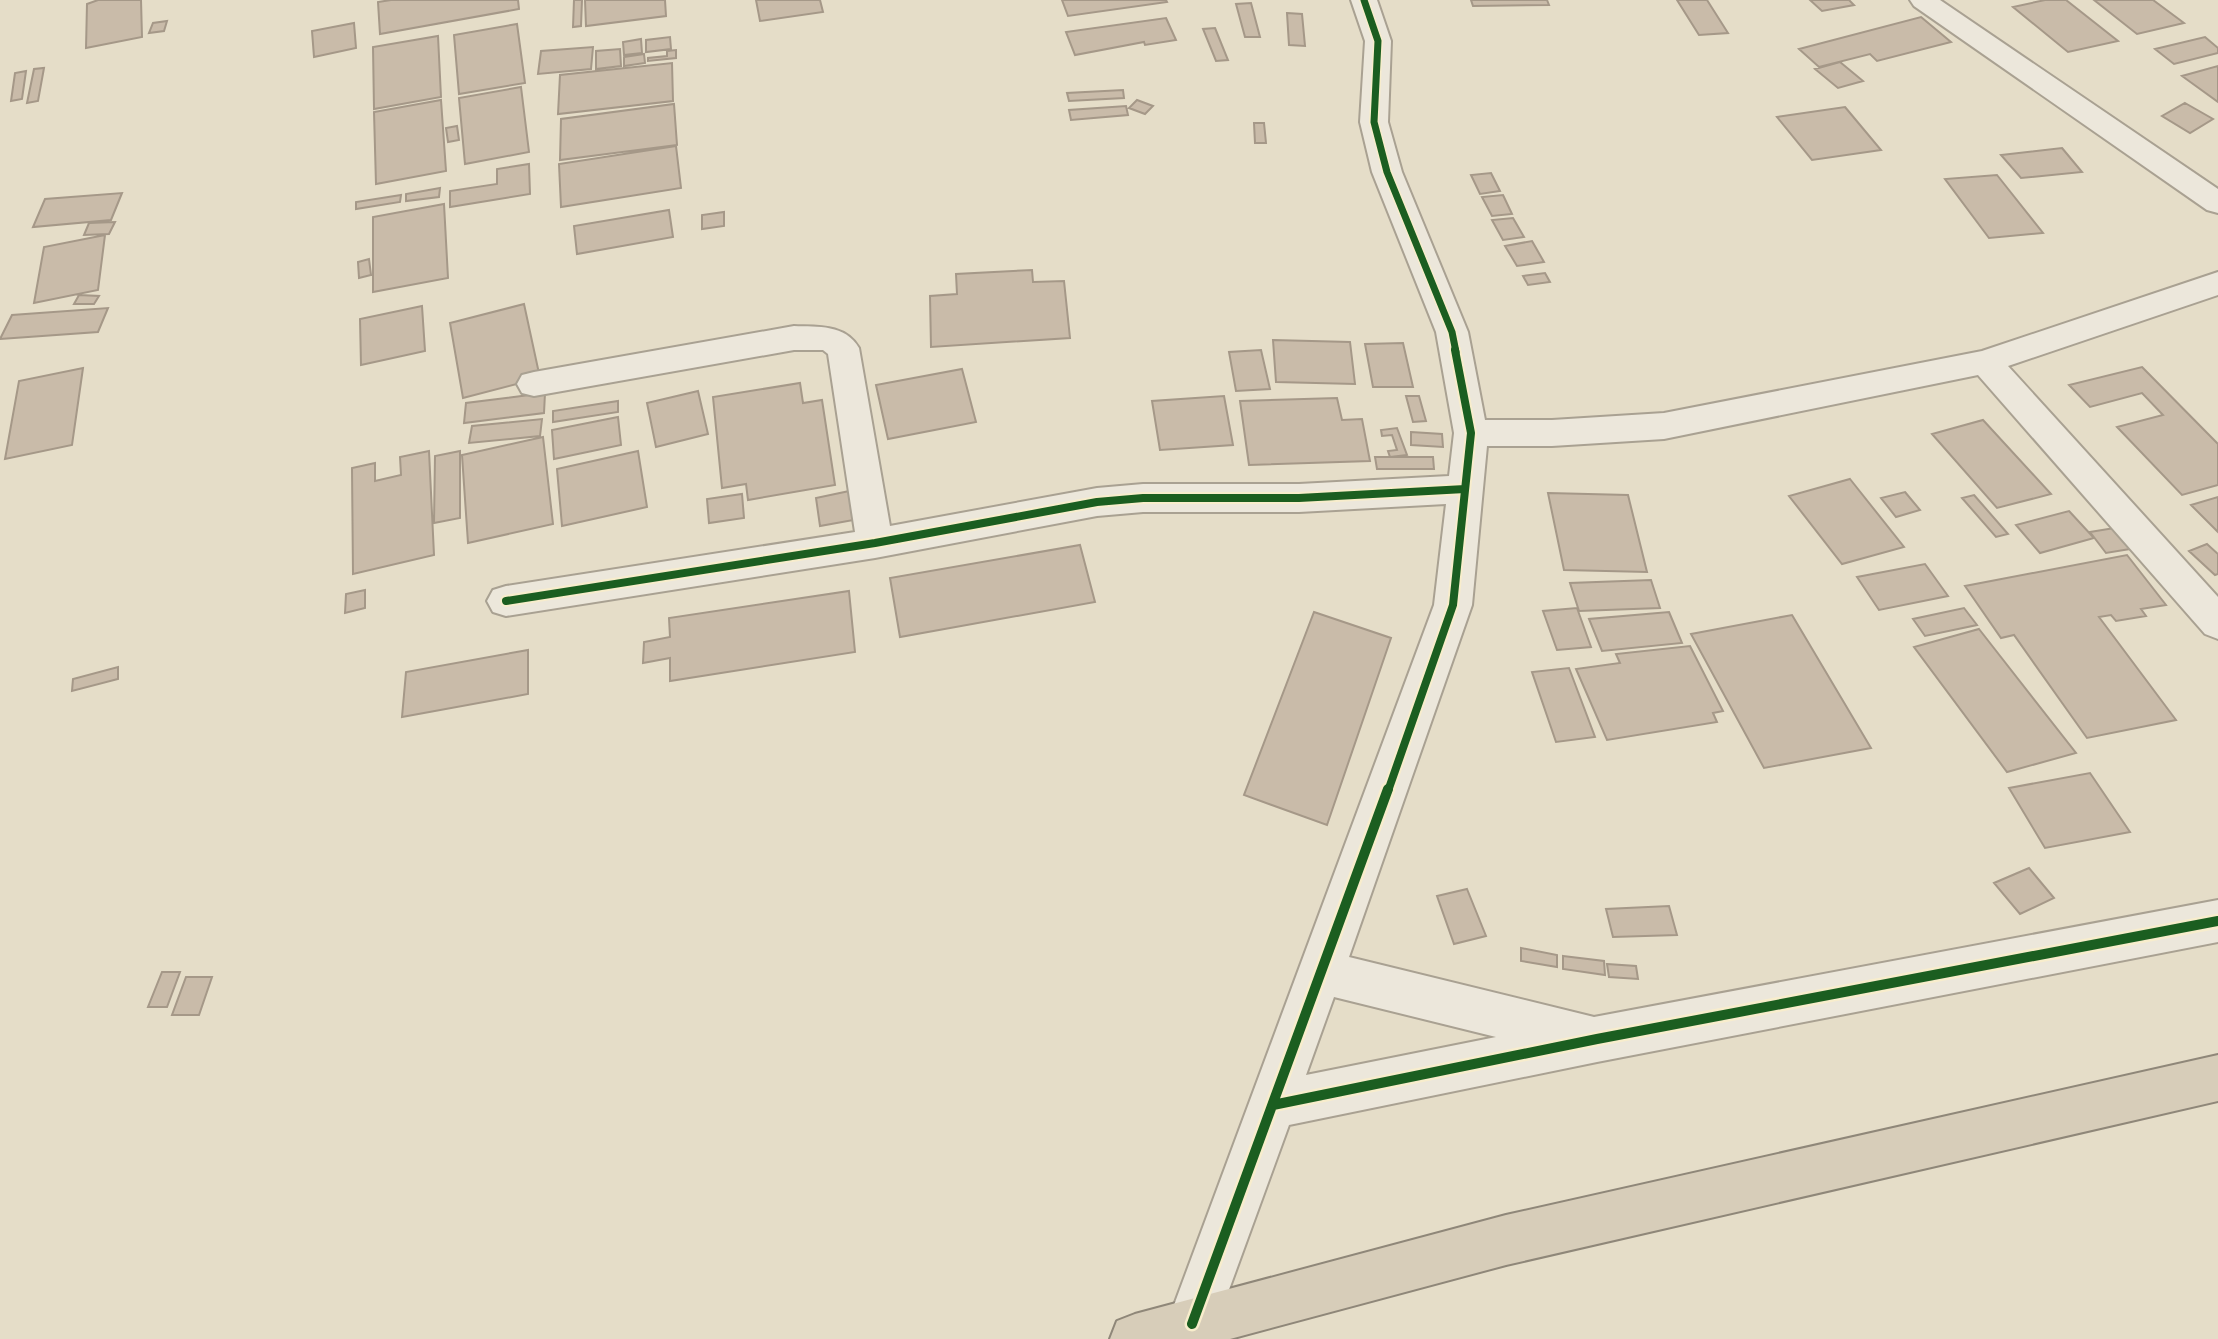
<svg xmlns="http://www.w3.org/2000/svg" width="2218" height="1339" viewBox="0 0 2218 1339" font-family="Merriweather,serif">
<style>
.building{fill:#c9bba9;stroke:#a59888;stroke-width:2}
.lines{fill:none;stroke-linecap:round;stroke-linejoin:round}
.minor-casing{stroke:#a9a192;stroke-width:4}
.motorway-casing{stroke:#8f8779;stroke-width:4}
.minor{fill:#ece7db;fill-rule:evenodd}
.motorway{fill:#d7cdb9;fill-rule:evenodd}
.cycleway-far2-casing{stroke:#f8edcc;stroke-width:10}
.cycleway-far1-casing{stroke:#f8edcc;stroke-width:12}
.cycleway-casing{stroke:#f8edcc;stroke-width:15}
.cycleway-far2{stroke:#1b5e20;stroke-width:7}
.cycleway-far1{stroke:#1b5e20;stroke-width:8}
.cycleway{stroke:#1b5e20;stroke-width:10}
</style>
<rect width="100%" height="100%" fill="#e5ddc8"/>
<!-- building -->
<path class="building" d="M 98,0 L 141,0 L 142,37 L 86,48 L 87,4 Z
M 391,0 L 518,0 L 519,9 L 380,34 L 378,2 Z
M 574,0 L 582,0 L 581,26 L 573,27 Z
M 585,0 L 665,0 L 666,16 L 586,26 Z
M 756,0 L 820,0 L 823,12 L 760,21 Z
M 1062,0 L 1166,0 L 1167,2 L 1068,16 Z
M 1471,0 L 1547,0 L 1549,5 L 1473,6 Z
M 1677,0 L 1707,0 L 1728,33 L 1699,35 Z
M 1810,0 L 1849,0 L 1854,5 L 1822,11 Z
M 2045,0 L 2066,0 L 2118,41 L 2068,52 L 2013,7 Z
M 2094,0 L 2153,0 L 2184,23 L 2137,34 Z
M 1251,3 L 1260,37 L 1245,37 L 1236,4 Z
M 1287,13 L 1302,14 L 1305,46 L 1289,45 Z
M 1921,17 L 1951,42 L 1877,61 L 1870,54 L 1819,67 L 1799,49 Z
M 1166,18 L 1176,40 L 1145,45 L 1144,42 L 1075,55 L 1066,32 Z
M 167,21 L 164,31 L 149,33 L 153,23 Z
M 354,23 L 356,48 L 314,57 L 312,31 Z
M 517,24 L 525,83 L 459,94 L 454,35 Z
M 1215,28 L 1228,60 L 1216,61 L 1203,29 Z
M 438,36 L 441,97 L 374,109 L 373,47 Z
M 670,37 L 671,49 L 646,52 L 646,40 Z
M 2205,37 L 2218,48 L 2218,53 L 2174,64 L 2155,49 Z
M 641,39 L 642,53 L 624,55 L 623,42 Z
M 593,47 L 591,69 L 538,74 L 541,51 Z
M 620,49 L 621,66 L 596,69 L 596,51 Z
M 676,50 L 676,58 L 648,61 L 648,58 L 667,56 L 667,51 Z
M 644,54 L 645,63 L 624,66 L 624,57 Z
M 1840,62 L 1863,81 L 1838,88 L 1815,69 Z
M 672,63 L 673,101 L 558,114 L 560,75 Z
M 2218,66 L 2218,102 L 2182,76 Z
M 44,68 L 38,101 L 27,103 L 34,69 Z
M 26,71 L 22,99 L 11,101 L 15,73 Z
M 521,87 L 529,152 L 465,164 L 459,98 Z
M 1123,90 L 1124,98 L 1069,101 L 1067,93 Z
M 441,100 L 446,171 L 376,184 L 374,112 Z
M 1137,100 L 1153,106 L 1145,114 L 1129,108 Z
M 2185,103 L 2213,119 L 2190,133 L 2162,116 Z
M 674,104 L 677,145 L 560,160 L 561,119 Z
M 1126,106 L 1128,115 L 1071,120 L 1069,110 Z
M 1845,107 L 1881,150 L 1812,160 L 1777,117 Z
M 1254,123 L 1264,123 L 1266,143 L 1255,143 Z
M 457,126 L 459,140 L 448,142 L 446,128 Z
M 676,146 L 681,188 L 561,207 L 559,164 Z
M 2062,148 L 2082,172 L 2021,178 L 2001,155 Z
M 529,164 L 530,194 L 450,207 L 450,191 L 497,184 L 497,169 Z
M 1491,173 L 1500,191 L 1480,194 L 1471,175 Z
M 1997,175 L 2043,233 L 1989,238 L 1945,179 Z
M 440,188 L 439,197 L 406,201 L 406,194 Z
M 122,193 L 111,220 L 33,227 L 45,199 Z
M 401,195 L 400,202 L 356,209 L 356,202 Z
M 1503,195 L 1512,214 L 1492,216 L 1482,197 Z
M 444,204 L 448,278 L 373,292 L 373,217 Z
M 669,210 L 673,237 L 577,254 L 574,226 Z
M 724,212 L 724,226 L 702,229 L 702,215 Z
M 1513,218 L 1524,237 L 1503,240 L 1492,220 Z
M 115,222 L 109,234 L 84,235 L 89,223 Z
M 105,235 L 98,290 L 34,303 L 44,247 Z
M 1532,241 L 1544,262 L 1517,266 L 1505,246 Z
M 369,259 L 371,275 L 359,278 L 358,262 Z
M 1032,270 L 1033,282 L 1064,281 L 1070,338 L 931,347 L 930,296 L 957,294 L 956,274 Z
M 1545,273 L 1550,282 L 1528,285 L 1523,276 Z
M 79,295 L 99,296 L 94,304 L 74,304 Z
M 524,304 L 540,378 L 463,398 L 450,323 Z
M 422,306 L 425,351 L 361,365 L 360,319 Z
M 108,308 L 98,332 L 0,339 L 12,315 Z
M 1273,340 L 1350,342 L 1355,384 L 1276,382 Z
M 1403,343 L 1413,387 L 1373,387 L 1365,344 Z
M 1261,350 L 1270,389 L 1236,391 L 1229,352 Z
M 2142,367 L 2218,444 L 2218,485 L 2182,495 L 2117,427 L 2163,415 L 2142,393 L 2090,407 L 2069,385 Z
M 83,368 L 72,445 L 5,459 L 19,381 Z
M 962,369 L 976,422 L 888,439 L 876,385 Z
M 800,383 L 803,403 L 822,400 L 835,485 L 748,500 L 746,484 L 722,488 L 713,397 Z
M 698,391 L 708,434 L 656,447 L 647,403 Z
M 545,393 L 544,413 L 464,423 L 466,403 Z
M 1224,396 L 1233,445 L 1160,450 L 1152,401 Z
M 1406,396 L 1419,396 L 1426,421 L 1413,422 Z
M 1337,398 L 1342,420 L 1362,419 L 1370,461 L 1249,465 L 1240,401 Z
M 618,401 L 618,412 L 553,422 L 553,411 Z
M 618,417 L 621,445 L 554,459 L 552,430 Z
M 542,419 L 540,436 L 469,443 L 472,426 Z
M 1983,420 L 2051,494 L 1997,508 L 1932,434 Z
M 1397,428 L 1407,455 L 1390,457 L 1388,451 L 1397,450 L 1392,435 L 1382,436 L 1381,430 Z
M 1411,432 L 1442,434 L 1443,447 L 1411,445 Z
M 543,437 L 553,524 L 468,543 L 462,455 Z
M 429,451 L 434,555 L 353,574 L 352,468 L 375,463 L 375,481 L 401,475 L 400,457 Z
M 460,451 L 460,518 L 434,523 L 435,456 Z
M 638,451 L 647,507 L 562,526 L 557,469 Z
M 1375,457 L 1433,457 L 1434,469 L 1377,469 Z
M 1850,479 L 1904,547 L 1842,564 L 1789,496 Z
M 854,490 L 859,519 L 820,526 L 816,498 Z
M 1905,492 L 1920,510 L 1896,517 L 1881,498 Z
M 1548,493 L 1628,495 L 1647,572 L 1564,570 Z
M 742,494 L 744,518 L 709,523 L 707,499 Z
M 1974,495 L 2008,534 L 1996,537 L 1962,498 Z
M 2218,497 L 2218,532 L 2191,505 Z
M 2069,511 L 2094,538 L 2040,553 L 2016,525 Z
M 2114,528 L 2130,549 L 2106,553 L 2090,532 Z
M 2207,544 L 2218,554 L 2218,574 L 2215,575 L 2189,551 Z
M 1080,545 L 1095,602 L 900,637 L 890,578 Z
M 2127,555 L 2166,605 L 2141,609 L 2146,616 L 2116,621 L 2111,615 L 2099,617 L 2176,720 L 2087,738 L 2014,635 L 2001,638 L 1965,586 Z
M 1925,564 L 1948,596 L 1879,610 L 1857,577 Z
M 1651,580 L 1660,608 L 1579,611 L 1570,583 Z
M 365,590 L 365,608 L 345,613 L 346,594 Z
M 849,591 L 855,652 L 670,681 L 670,658 L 643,663 L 644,642 L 670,637 L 669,618 Z
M 1577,608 L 1591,647 L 1557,650 L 1543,611 Z
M 1964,608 L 1977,625 L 1925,636 L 1913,619 Z
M 1314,612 L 1391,638 L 1327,825 L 1244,795 Z
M 1669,612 L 1682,643 L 1602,651 L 1589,619 Z
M 1792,615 L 1871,748 L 1764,768 L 1691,634 Z
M 1979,629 L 2076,753 L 2007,772 L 1914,647 Z
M 1690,646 L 1723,711 L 1713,713 L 1717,722 L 1607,740 L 1576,669 L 1620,663 L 1616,654 Z
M 528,650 L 528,694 L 402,717 L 406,672 Z
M 118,667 L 118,679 L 72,691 L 73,679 Z
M 1569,668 L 1595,737 L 1556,742 L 1532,672 Z
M 2090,773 L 2130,832 L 2045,848 L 2009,788 Z
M 2029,868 L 2054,898 L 2020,914 L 1994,883 Z
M 1467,889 L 1486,936 L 1454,944 L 1437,896 Z
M 1669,906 L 1677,935 L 1613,937 L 1606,909 Z
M 1521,948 L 1557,955 L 1557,967 L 1521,961 Z
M 1563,956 L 1604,961 L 1605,975 L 1563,969 Z
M 1607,964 L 1636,966 L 1638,979 L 1609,977 Z
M 162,972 L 180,972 L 167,1007 L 148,1007 Z
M 186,977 L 212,977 L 199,1015 L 172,1015 Z"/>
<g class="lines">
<!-- minor casing -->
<g class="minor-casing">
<path id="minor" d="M 1351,0 L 1377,0 L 1391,41 L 1388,122 L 1402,172 L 1468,332 L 1485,420 L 1552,420 L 1664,413 L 1982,351 L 2218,272 L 2218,295 L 2008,366 L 2218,597 L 2218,639 L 2205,634 L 1978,375 L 1664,439 L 1552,446 L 1487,446 L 1472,605 L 1349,957 L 1594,1017 L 2218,900 L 2218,942 L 1597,1062 L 1289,1125 L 1211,1339 L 1173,1339 L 1167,1324 L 1434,605 L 1446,504 L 1299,512 L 1143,512 L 1097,516 L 875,558 L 506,616 L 493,612 L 487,601 L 493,590 L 506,586 L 855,532 L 828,354 L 823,350 L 794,350 L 534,396 L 522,393 L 517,384 L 522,375 L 534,372 L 794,326 C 818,327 845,324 859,348 L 890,526 L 1097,488 L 1143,484 L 1299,484 L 1449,476 L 1454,433 L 1436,332 L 1372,172 L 1360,122 L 1365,41 ZM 1334,997 L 1496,1037 L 1306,1075 Z
M 1910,0 L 1940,0 L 2218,189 L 2218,213 L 2207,210 L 1914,6 Z"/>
</g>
<!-- motorway casing -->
<g class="motorway-casing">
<path id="motorway" d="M 2218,1055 L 2218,1101 L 1506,1265 L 1230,1339 L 1110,1339 L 1117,1321 L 1135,1314 L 1506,1215 Z"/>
</g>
<!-- minor -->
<use href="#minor" class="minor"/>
<!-- motorway -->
<use href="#motorway" class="motorway"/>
<!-- cycleway-far2 casing -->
<g class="cycleway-far2-casing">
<path id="cycleway-far2" d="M 1364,0 L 1378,41 L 1374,122 L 1387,172 L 1452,332 L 1456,352"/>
</g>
<!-- cycleway-far1 casing -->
<g class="cycleway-far1-casing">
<path id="cycleway-far1" d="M 506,601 L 875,543 L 1097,502 L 1143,498 L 1299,498 L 1465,489
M 1388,791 L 1453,605 L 1471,433 L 1455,350"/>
</g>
<!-- cycleway casing -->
<g class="cycleway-casing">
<path id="cycleway" d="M 1273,1105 L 1597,1039 L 2218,921
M 1192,1324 L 1388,789"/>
</g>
<!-- cycleway-far2 -->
<use href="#cycleway-far2" class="cycleway-far2"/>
<!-- cycleway-far1 -->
<use href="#cycleway-far1" class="cycleway-far1"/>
<!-- cycleway -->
<use href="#cycleway" class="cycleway"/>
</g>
</svg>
